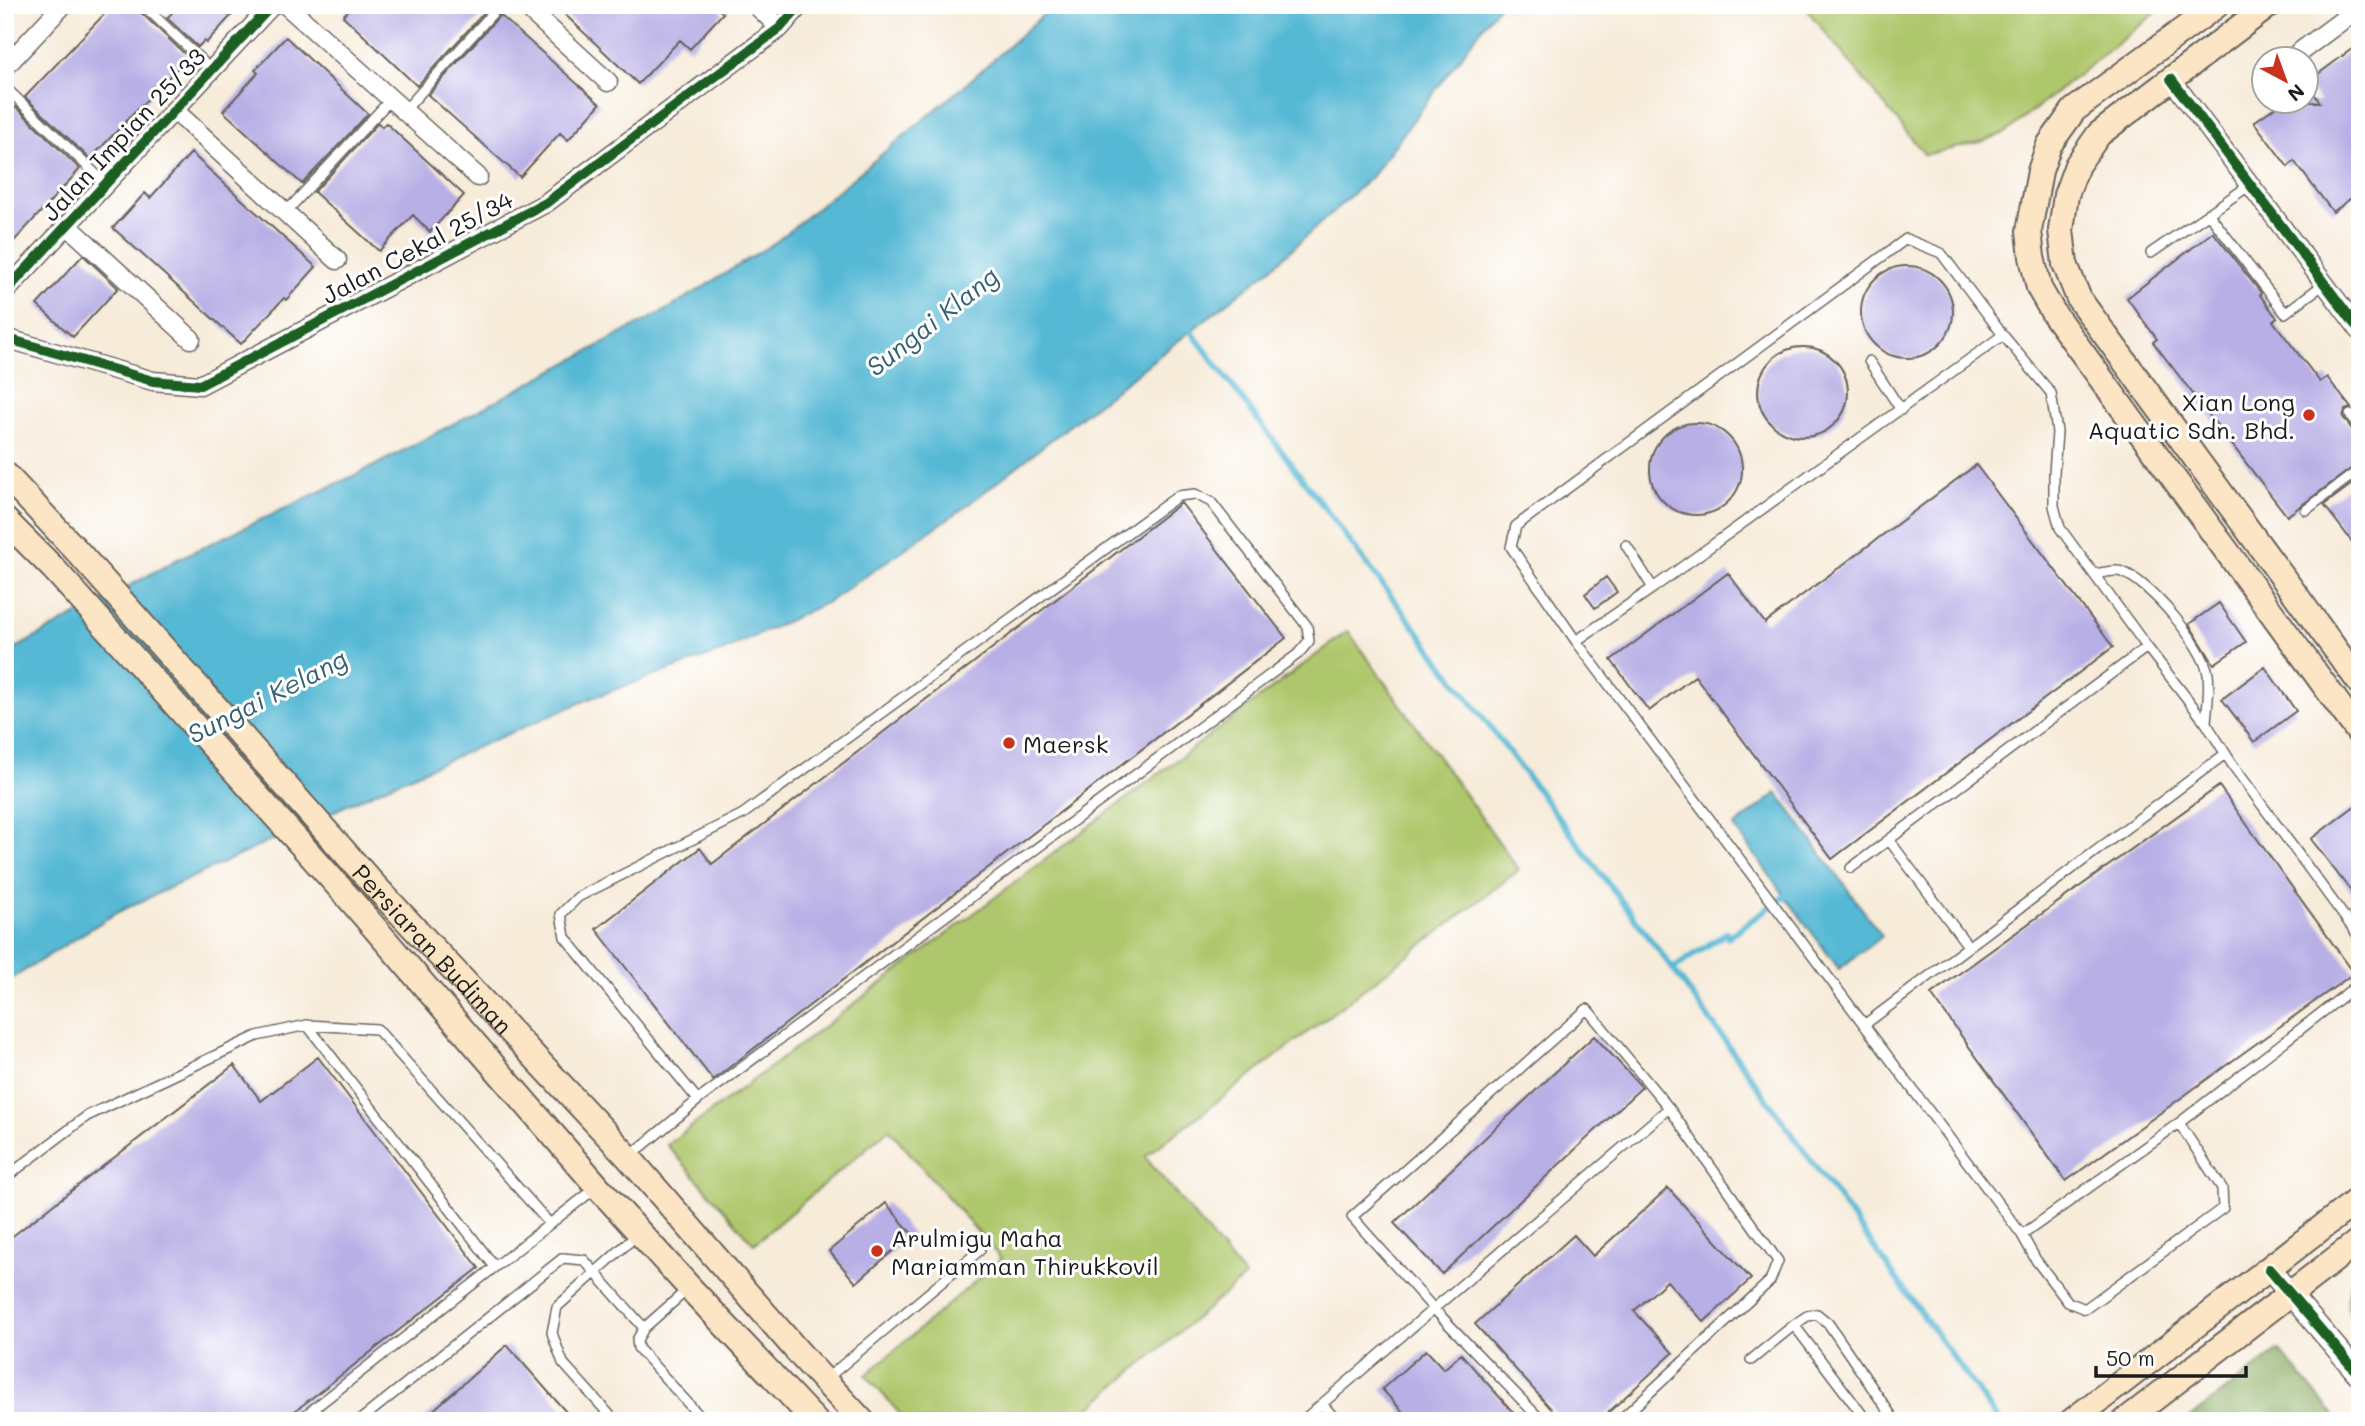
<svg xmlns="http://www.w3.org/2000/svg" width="2365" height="1426" viewBox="0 0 2365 1426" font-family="Mali,sans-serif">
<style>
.green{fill:#afc76c;stroke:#667244;stroke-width:2}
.forest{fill:#8bac60;stroke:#54643e;stroke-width:2}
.water{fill:#55b8d4;stroke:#386a78;stroke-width:2}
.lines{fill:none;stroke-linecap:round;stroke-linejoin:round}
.stream{stroke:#55b8d4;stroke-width:6}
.building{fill:#b7afe5}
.service-casing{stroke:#69645e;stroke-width:12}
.minor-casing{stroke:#69645e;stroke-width:21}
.tertiary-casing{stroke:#69645e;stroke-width:24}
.secondary-casing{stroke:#69645e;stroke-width:28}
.service{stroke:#fff;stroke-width:9}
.minor{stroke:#fff;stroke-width:18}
.tertiary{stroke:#fff;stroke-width:21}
.secondary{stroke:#fce5c4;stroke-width:24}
.cycleway-casing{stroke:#fff;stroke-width:15}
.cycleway{stroke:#1b5e20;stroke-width:10}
.poi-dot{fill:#c8321e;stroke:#fff;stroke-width:2.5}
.labels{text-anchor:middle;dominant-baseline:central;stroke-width:6;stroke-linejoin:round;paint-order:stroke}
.street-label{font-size:24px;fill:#1c1c1c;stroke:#fff}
.poi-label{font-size:24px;fill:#1c1c1c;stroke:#fff;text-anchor:start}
.water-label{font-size:26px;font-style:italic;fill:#36626f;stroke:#fff}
</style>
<rect width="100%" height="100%" fill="#fff"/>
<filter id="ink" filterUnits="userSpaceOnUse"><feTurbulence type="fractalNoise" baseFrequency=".0143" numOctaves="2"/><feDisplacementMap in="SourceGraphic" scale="14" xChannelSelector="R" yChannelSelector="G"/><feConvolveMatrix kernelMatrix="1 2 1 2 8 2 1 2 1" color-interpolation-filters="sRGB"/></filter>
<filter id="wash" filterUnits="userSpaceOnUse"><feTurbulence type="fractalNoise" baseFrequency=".00686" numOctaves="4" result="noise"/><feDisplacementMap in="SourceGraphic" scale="28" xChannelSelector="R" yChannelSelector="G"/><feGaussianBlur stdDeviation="1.57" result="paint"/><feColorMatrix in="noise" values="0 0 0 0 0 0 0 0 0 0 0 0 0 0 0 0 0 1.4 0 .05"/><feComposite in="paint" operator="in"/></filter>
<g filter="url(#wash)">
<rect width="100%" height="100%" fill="#f7ebd9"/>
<!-- green -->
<path class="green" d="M 1803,5 L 2161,5 L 2162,8 L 2005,133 L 1981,142 L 1925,155 Z
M 1348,631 L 1519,870 L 1145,1157 L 1245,1277 L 1074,1421 L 906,1421 L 866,1375 L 1001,1259 L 889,1129 L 754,1244 L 667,1145 Z
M 2360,1277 L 2360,1323 L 2346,1307 L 2350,1285 Z"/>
<!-- forest -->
<path class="forest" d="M 2279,1350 L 2339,1421 L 2185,1421 Z"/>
<!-- water -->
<path class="water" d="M 1054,5 L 1499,5 L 1371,177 L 1268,271 L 965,507 L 830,601 L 726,650 L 589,699 L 390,785 L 116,913 L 5,983 L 5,654 L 178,559 L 376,465 L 668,309 L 777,241 L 964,86 Z
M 1777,793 L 1882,936 L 1839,969 L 1734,827 Z"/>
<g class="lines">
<!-- stream -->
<path class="stream" d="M 1187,326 L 1673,969 L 1999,1421
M 1673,969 L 1726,933 L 1728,937 L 1785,896"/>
</g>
<g id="blocks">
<!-- building -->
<path class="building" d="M 113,5 L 136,5 L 138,10 L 188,57 L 90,159 L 25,97 Z
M 179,5 L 241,5 L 206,43 L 204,41 L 198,47 L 167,18 Z
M 353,5 L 489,5 L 490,6 L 417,86 L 343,16 Z
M 555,5 L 714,5 L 723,13 L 690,49 L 680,40 L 638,84 Z
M 500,15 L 600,104 L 568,140 L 560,133 L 520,177 L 428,95 Z
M 286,37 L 368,114 L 302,184 L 223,111 L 258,73 L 255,70 Z
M 2360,43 L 2360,191 L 2333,212 L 2294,161 L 2288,167 L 2254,122 L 2282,102 L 2320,102 L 2306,83 Z
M 16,107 L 80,169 L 5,251 L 5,120 Z
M 378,123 L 382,127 L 386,123 L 464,195 L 430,232 L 413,215 L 379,251 L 314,192 Z
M 191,153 L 316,267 L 286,300 L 284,298 L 241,344 L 113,228 L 145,193 L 150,198 Z
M 2213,232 L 2261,293 L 2260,295 L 2277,318 L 2273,321 L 2320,382 L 2327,377 L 2351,408 L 2345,410 L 2343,417 L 2354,432 L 2359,435 L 2352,440 L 2360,450 L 2360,462 L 2287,516 L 2153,342 L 2157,339 L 2127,298 Z
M 83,255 L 118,288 L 73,337 L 37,305 Z
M1861 312a46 46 0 1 1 92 0a46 46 0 1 1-92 0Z
M1758 392a45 45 0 1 1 90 0a45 45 0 1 1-90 0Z
M1650 469a46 46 0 1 1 92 0a46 46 0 1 1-92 0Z
M 1976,465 L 2113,647 L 1832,859 L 1695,676 L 1649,711 L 1611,660 L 1728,573 L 1765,623 Z
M 2360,478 L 2360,552 L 2324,505 Z
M 1181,503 L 1286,638 L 713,1080 L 596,929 L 700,848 L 712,864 Z
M 1606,577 L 1617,592 L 1595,608 L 1585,594 Z
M 2219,603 L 2246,642 L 2214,664 L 2189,624 Z
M 2265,667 L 2296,711 L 2254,742 L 2222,699 Z
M 2219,786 L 2354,973 L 2066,1181 L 1931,994 Z
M 2360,802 L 2360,903 L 2311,839 Z
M 1594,1036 L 1642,1087 L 1442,1274 L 1394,1223 Z
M 318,1057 L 479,1268 L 282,1421 L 5,1421 L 5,1242 L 234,1065 L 261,1101 Z
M 1668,1188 L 1751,1279 L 1704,1322 L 1667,1281 L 1634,1311 L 1673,1353 L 1599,1421 L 1562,1421 L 1475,1324 L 1574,1235 L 1593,1256 Z
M 886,1203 L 912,1234 L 856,1283 L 829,1251 Z
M 507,1345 L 574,1421 L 421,1421 Z
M 1426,1350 L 1444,1369 L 1461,1354 L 1521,1421 L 1411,1421 L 1382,1389 Z"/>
</g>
</g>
<g filter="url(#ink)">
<use href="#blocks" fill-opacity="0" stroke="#69645e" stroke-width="2"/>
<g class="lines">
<!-- service casing -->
<g class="service-casing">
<path id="service" d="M 143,5 L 212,70
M 5,87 L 106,184
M 404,111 L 500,5
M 285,213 L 391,99
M 2208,213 L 2285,313 L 2324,284
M 2151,253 L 2250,185
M 2003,335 L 1941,253 L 1906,239 L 1516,526 L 1511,547 L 1576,641 L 2022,1235 L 2179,1123 L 2360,983
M 1869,361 L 1901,410
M 2350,415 L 2360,428
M 2306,510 L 2360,469
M 1626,545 L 1653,588
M 2095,574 C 2103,573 2114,569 2122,572 C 2148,580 2204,646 2208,674 C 2210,690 2207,707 2206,723
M 1576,641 L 1653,588 L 2003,335 L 2051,393 L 2057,432 L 2054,473 L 2054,506 L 2060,528 L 2147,647 L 2206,723 L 2234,767 L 2360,938
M 1889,840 L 1968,946
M 1851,868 L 2147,647
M 307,1025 L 495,1267
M 1864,1025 L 2225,754
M 629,1157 L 698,1100 L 1298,654 L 1309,641 L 1307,626 L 1211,502 L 1195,494 L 1178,496 L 743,814 L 578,897 L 561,914 L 565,937 L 698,1100
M 5,1178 L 87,1116 L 257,1036 L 307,1025 L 377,1029 L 550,1224
M 2022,1235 L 2036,1260 L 2068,1302 L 2085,1309 L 2223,1208 L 2222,1188 L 2179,1123
M 689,1288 L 644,1328 L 637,1340 L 638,1348 L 704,1421
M 1751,1360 L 1794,1325
M 826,1379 L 980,1250
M 1322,1404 L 1337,1421
M 298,1421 L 597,1187
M 359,1421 L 563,1258 L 584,1260 L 644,1328
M 615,1421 L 563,1363 L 552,1333 L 557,1307 L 639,1233
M 1302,1421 L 1669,1108 L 1778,1261 L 1770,1281 L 1619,1421
M 1542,1421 L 1434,1309 L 1352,1217 L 1587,1009 L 1669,1108
M 1867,1421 L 1794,1325 L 1807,1316 L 1817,1314 L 1828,1323 L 1895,1421"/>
</g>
<!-- minor casing -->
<g class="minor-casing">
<path id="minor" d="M 286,5 L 478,177
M 524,5 L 608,82
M 756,5 L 780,28
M 2289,60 L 2360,7
M 5,67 L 63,5
M 2171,79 L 2360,331
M 174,110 L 337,260
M 67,225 L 191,339
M 5,292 L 272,5
M 5,338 L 153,381 L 200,385 L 546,203 L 780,28 L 800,5"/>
</g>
<!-- tertiary casing -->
<g class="tertiary-casing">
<path id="tertiary" d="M 2269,1269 L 2360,1376"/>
</g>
<!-- secondary casing -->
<g class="secondary-casing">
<g id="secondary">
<path d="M 2217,5 L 2074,110 L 2049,145 L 2040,171 L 2029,231 L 2032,257 L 2039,288 L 2054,314 L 2360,734"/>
<path d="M 2269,5 L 2099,134 L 2077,165 L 2066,195 L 2061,230 L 2065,264 L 2079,299 L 2360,683"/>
<path id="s1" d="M 5,474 L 77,551 L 373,884 L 629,1158 L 806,1361 L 862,1421"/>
<path d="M 5,520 L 53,568 L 348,897 L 598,1187 L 689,1287 L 815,1421"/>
<path d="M 2072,1421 L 2360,1198"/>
<path d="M 2125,1421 L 2360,1240"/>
</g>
</g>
<!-- service -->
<use href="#service" class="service"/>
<!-- minor -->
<use href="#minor" class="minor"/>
<!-- tertiary -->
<use href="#tertiary" class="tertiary"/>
<!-- secondary -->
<use href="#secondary" class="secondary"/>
<!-- cycleway casing -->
<g class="cycleway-casing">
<path id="cycleway" d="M 2171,79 L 2360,331
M 5,292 L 272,5
M 5,338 L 153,381 L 200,385 L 546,203 L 780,28 L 800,5
M 2269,1269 L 2360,1376"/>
</g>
<!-- cycleway -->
<use href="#cycleway" class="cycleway"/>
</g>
</g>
<!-- markers -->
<g class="poi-dot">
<circle cx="2309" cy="415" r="7"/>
<circle cx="1009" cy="743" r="7"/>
<circle cx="877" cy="1251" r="7"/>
</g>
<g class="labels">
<!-- street labels -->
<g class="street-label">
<text transform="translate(123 134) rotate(-47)">Jalan Impian 25/33</text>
<text transform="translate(417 247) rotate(-28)">Jalan Cekal 25/34</text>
<text stroke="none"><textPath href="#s1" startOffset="639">Persiaran Budiman</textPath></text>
</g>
<!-- poi labels -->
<g class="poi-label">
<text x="2295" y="401" text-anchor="end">Xian Long<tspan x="2295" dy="28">Aquatic Sdn. Bhd.</tspan></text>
<text x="1023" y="743">Maersk</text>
<text x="891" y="1237">Arulmigu Maha<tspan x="891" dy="28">Mariamman Thirukkovil</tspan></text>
</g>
<!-- water labels -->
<g class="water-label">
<text transform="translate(932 321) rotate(-38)">Sungai Klang</text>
<text transform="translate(267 696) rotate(-27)">Sungai Kelang</text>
</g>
</g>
<!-- margin -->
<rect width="2365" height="1426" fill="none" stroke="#fff" stroke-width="28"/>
<!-- north arrow -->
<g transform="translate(2285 80) rotate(139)"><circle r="33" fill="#ffffff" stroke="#a4a4a4" stroke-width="2"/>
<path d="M0-5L12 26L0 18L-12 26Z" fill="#c8321e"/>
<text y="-10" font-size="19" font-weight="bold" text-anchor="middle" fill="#1c1c1c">N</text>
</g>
<!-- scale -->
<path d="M2096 1366v10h150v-10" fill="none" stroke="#1c1c1c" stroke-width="3.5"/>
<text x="2106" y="1366" font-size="21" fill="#1c1c1c" stroke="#ffffff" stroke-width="5" paint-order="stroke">50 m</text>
</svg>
